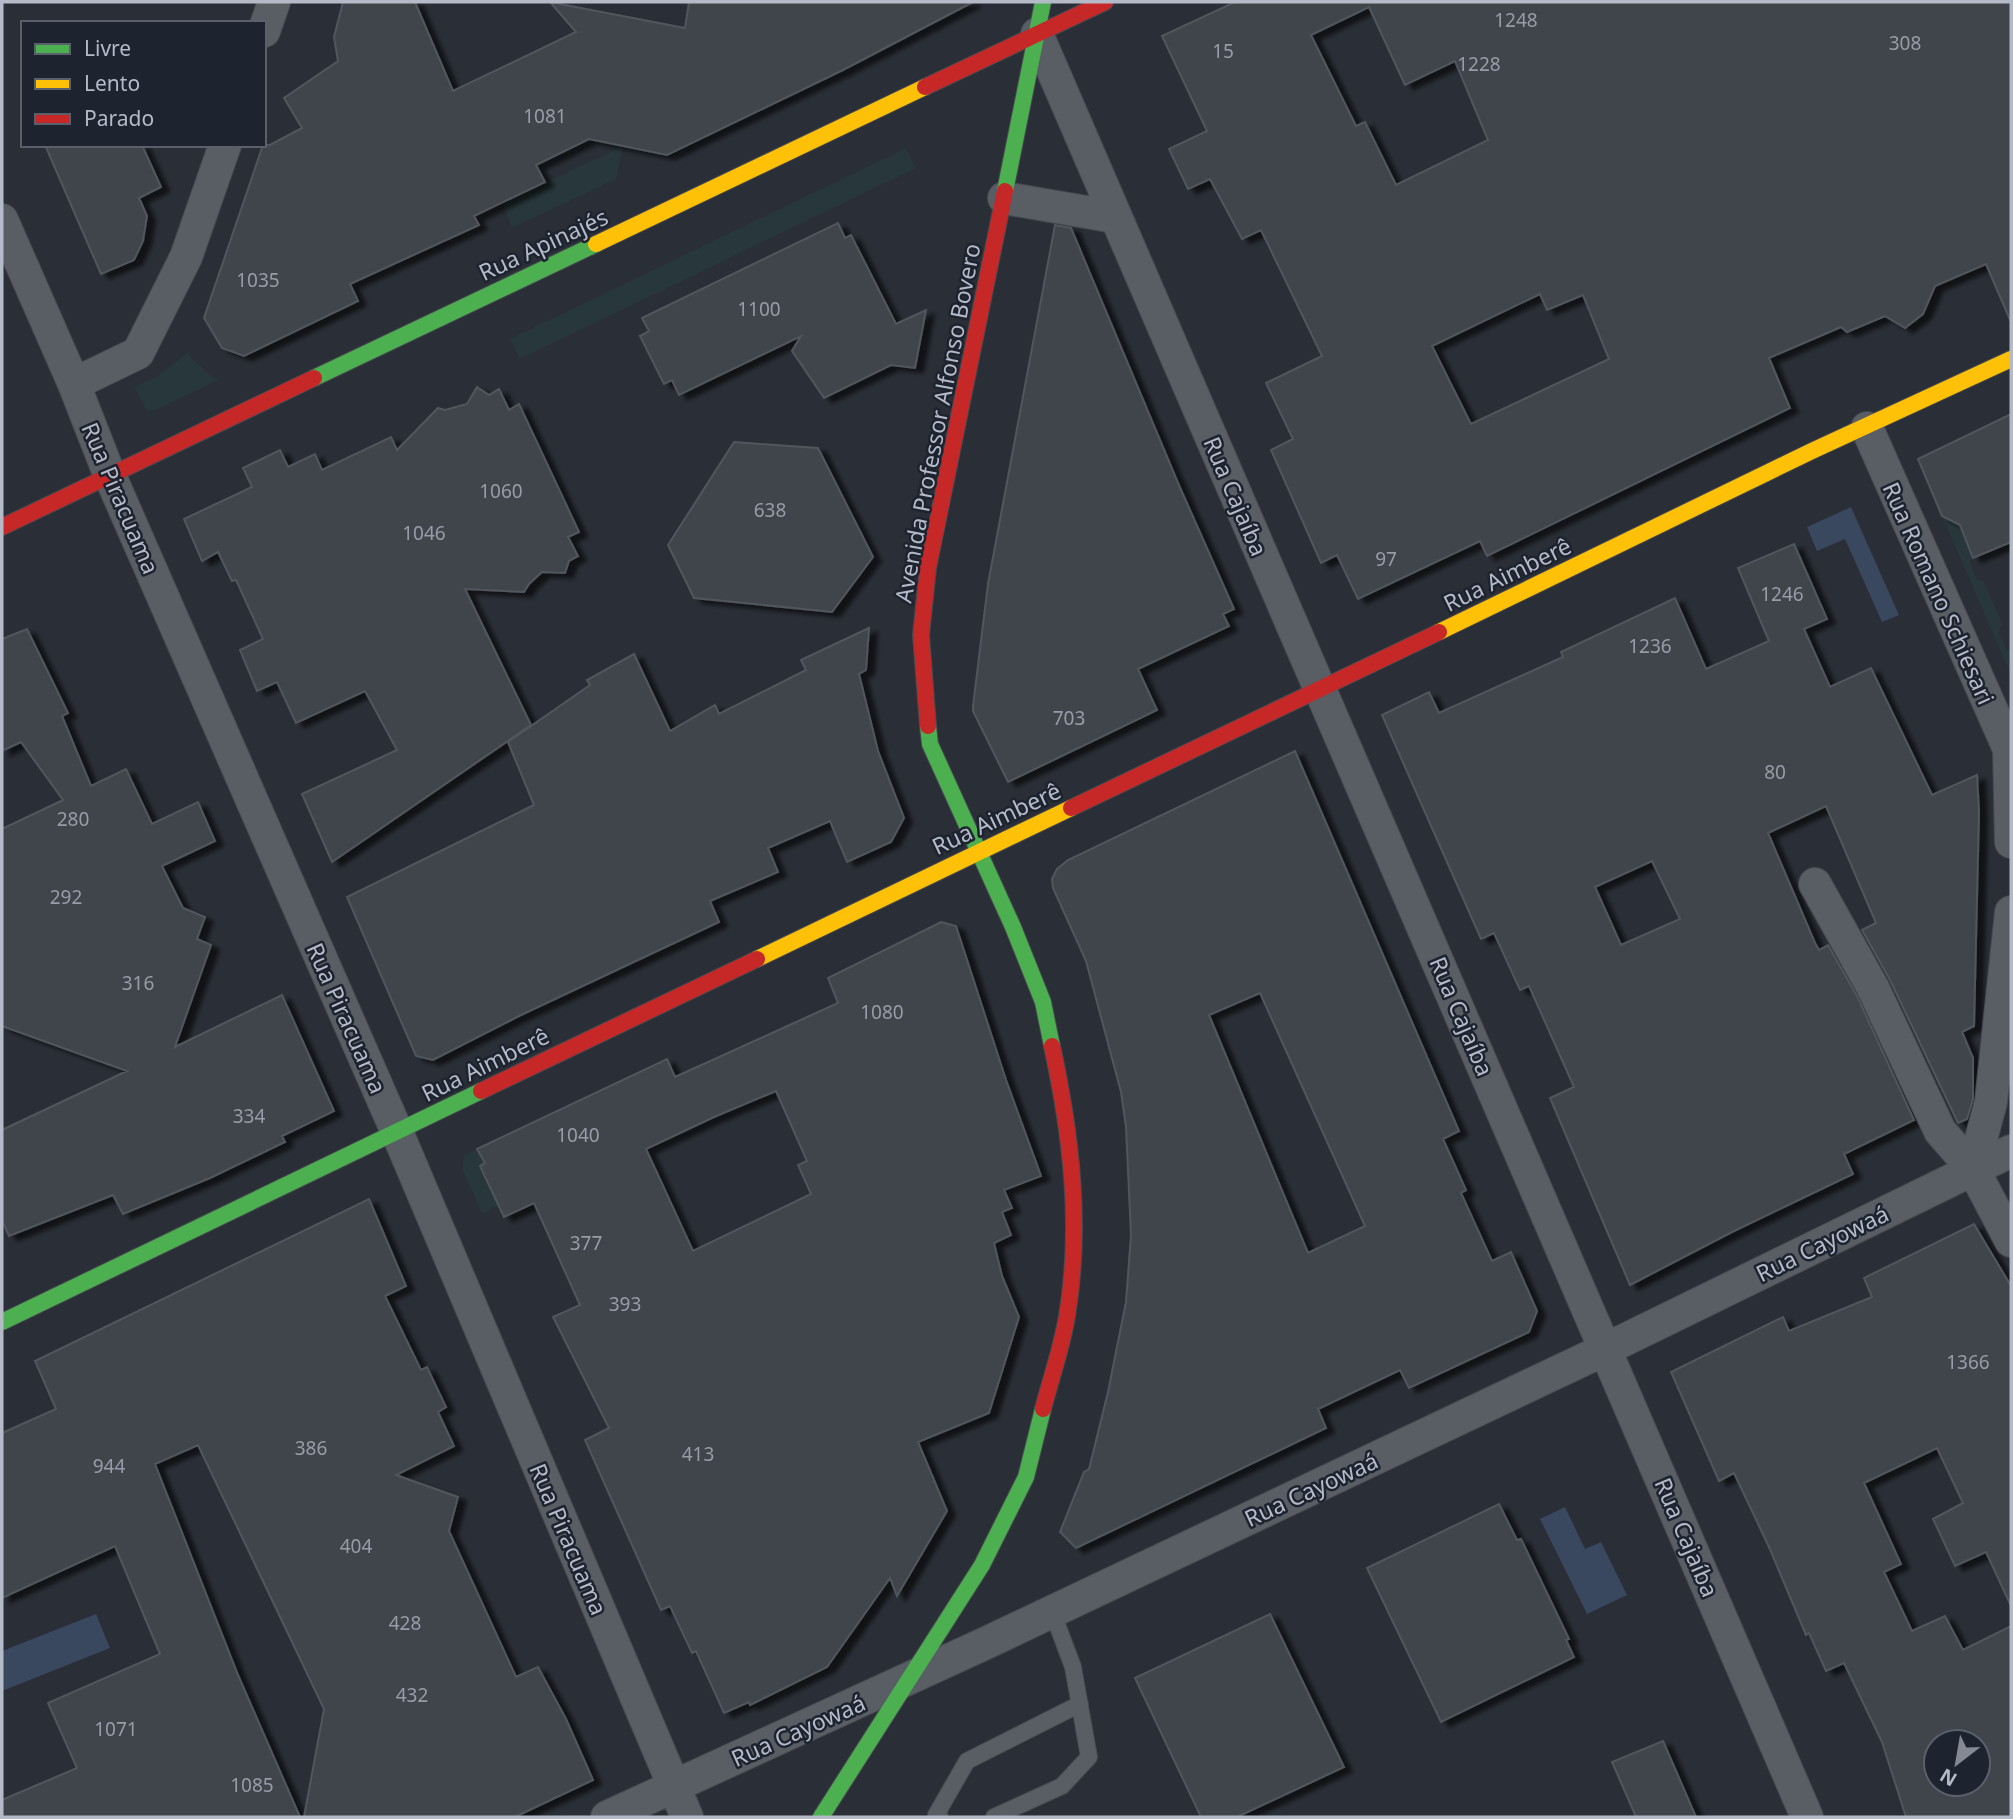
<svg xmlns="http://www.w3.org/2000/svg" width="2013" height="1819" viewBox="0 0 2013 1819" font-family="'Noto Sans',sans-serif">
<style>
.green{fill:#27373b}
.water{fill:#39475f}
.building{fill:#41454b;stroke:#51565d;stroke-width:2;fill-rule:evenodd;filter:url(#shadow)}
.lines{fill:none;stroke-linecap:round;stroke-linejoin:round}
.lane-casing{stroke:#46494f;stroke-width:18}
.street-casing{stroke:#46494f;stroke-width:34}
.fast-casing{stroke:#46494f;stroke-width:18}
.slow-casing{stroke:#46494f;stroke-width:18}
.jam-casing{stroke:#46494f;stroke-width:18}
.lane{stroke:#595d64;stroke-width:16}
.street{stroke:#595d64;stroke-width:32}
.fast{stroke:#4caf50;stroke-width:16}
.slow{stroke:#ffc107;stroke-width:16}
.jam{stroke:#c62828;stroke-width:16}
.labels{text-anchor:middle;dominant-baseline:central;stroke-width:5;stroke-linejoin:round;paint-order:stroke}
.number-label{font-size:19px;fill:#979da8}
.street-label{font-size:23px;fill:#b4bac7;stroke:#1d2430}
</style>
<defs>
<filter id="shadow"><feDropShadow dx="8" dy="4.5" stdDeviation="2" flood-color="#0009"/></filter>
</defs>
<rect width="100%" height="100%" fill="#2a2e36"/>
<!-- green -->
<path class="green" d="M 623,146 L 616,179 L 512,228 L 502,203 Z
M 906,148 L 916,168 L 520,359 L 510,339 Z
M 187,353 L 196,363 L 218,380 L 154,411 L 146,410 L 134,387 L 158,376 Z
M 1942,516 L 1950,520 L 1958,518 L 1973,556 L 1970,562 L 1977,580 L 1983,581 L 2003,624 L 1999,631 L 2006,649 L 2011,650 L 2011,675 Z
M 477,1149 L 505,1202 L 482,1214 L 462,1169 L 464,1156 Z"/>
<!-- water -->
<path class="water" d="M 1851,507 L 1899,615 L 1882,622 L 1845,539 L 1817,551 L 1807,527 Z
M 1565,1507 L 1585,1549 L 1601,1542 L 1627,1595 L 1587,1614 L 1540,1519 Z
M 96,1614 L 110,1648 L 2,1691 L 2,1651 Z"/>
<!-- building -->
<path class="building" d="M 343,2 L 415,2 L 453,91 L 576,32 L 550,2 L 685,28 L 689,2 L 973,2 L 843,70 L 667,155 L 589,139 L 536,165 L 545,182 L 474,216 L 479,225 L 350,284 L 358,301 L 244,356 L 222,348 L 204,318 L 263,145 L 270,145 L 302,128 L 284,98 L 338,61 L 334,37 Z
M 1235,2 L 2011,2 L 2011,322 L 1986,264 L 1935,286 L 1923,314 L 1905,328 L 1885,316 L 1847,332 L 1841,327 L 1769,358 L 1790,408 L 1487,556 L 1480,541 L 1358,599 L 1337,555 L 1321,563 L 1271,450 L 1293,439 L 1266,383 L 1322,356 L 1261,230 L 1242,239 L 1210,179 L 1188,189 L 1169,149 L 1207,131 L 1162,36 ZM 1369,7 L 1405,85 L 1455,61 L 1488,140 L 1396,185 L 1365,122 L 1356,126 L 1311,35 ZM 1540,294 L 1547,310 L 1583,295 L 1609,359 L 1471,424 L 1432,346 Z
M 45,145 L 142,145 L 161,187 L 139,198 L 147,216 L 143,241 L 134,260 L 101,274 Z
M 838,223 L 845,238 L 851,235 L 896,324 L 926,310 L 915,368 L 891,365 L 824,398 L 792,351 L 801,336 L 679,395 L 672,380 L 664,384 L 640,336 L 649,331 L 642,318 Z
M 1055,225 L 1071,228 L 1178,483 L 1234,609 L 1223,614 L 1229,626 L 1138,669 L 1157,710 L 1008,782 L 973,711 L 973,706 L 988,584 Z
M 477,387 L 489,395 L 499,389 L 509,410 L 519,404 L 579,532 L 568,537 L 578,556 L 569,561 L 565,573 L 542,572 L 529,584 L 524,592 L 465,589 L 531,725 L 332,862 L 302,794 L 397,750 L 365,691 L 296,723 L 277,682 L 257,691 L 240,650 L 263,639 L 236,580 L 232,581 L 218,552 L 202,561 L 184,519 L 252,487 L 243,468 L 280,450 L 288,467 L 315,454 L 322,470 L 391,437 L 397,450 L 438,408 L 445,410 L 467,404 Z
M 2011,414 L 2011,542 L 1973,558 L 1960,525 L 1942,516 L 1918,459 Z
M 734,442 L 818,448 L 873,557 L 832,612 L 694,598 L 668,545 Z
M 1794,544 L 1827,619 L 1804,629 L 1830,687 L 1871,668 L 1932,795 L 1977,775 L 1979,812 L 1974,1026 L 1962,1032 L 1973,1058 L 1973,1099 L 1967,1119 L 1958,1123 L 1890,980 L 1862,930 L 1876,923 L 1826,806 L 1768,833 L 1815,943 L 1819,950 L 1828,945 L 1857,996 L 1914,1120 L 1844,1154 L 1853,1174 L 1732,1232 L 1630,1285 L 1550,1098 L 1574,1087 L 1529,986 L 1520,990 L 1494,933 L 1481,939 L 1382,715 L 1429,692 L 1439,713 L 1563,657 L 1561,652 L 1675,598 L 1706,669 L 1769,641 L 1738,568 ZM 1652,861 L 1680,919 L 1621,945 L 1595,887 Z
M 869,628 L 866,670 L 859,674 L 878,751 L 904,818 L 891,842 L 847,862 L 830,821 L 768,848 L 778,872 L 710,901 L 719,922 L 521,1015 L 433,1060 L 416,1056 L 347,897 L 534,805 L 508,742 L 590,685 L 587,680 L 634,654 L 670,731 L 715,705 L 719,714 L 806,670 L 801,660 Z
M 27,629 L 68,713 L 62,716 L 91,786 L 126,769 L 152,824 L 198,802 L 215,841 L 162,866 L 183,908 L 205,917 L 197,939 L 211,945 L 175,1047 L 282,995 L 334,1111 L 282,1136 L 285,1142 L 210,1178 L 123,1214 L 113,1195 L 9,1236 L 2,1220 L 2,1130 L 127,1071 L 2,1026 L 2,829 L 63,800 L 21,742 L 2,751 L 2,639 Z
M 1295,751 L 1459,1131 L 1443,1139 L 1466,1190 L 1461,1193 L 1492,1261 L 1511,1252 L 1537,1311 L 1529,1332 L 1409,1388 L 1400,1370 L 1318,1409 L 1326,1428 L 1076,1548 L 1060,1532 L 1084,1472 L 1089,1469 L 1108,1392 L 1126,1302 L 1131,1235 L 1126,1127 L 1121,1092 L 1086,961 L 1053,888 L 1052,879 L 1057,869 L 1068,860 ZM 1260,993 L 1365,1226 L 1308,1253 L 1209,1015 Z
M 941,922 L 956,926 L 1006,1080 L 1041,1176 L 1004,1190 L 1012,1208 L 1002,1212 L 1011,1235 L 994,1243 L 1002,1276 L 1019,1317 L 989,1413 L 918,1442 L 947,1511 L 897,1596 L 890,1578 L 827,1667 L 750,1705 L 749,1702 L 724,1713 L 696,1651 L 692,1653 L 670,1606 L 661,1610 L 585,1440 L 609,1428 L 553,1317 L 580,1305 L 534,1203 L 504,1217 L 480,1166 L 485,1163 L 477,1149 L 667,1059 L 675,1077 L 838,1003 L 828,978 ZM 776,1091 L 807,1161 L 798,1165 L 811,1194 L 693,1251 L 646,1149 L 714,1117 Z
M 369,1199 L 406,1286 L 385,1296 L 421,1370 L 427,1367 L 446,1407 L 438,1412 L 454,1446 L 396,1475 L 458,1497 L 449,1531 L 516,1677 L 538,1667 L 566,1719 L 593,1780 L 515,1817 L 304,1817 L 324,1709 L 198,1445 L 155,1464 L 238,1675 L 300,1817 L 2,1817 L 2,1800 L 77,1768 L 48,1703 L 160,1654 L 115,1546 L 2,1598 L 2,1433 L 56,1409 L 35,1361 Z
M 1974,1224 L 2011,1286 L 2011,1606 L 1986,1552 L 1955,1566 L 1933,1519 L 1963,1503 L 1937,1448 L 1864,1483 L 1901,1564 L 1884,1572 L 1912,1631 L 1945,1616 L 1963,1650 L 2011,1626 L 2011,1817 L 1906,1817 L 1882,1742 L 1844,1663 L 1826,1671 L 1809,1633 L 1806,1635 L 1769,1547 L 1734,1473 L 1719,1481 L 1671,1372 L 1783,1317 L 1789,1331 L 1872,1297 L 1864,1278 ZM 1936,1742 L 1978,1742 L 1978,1784 L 1936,1784 Z
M 1499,1504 L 1517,1540 L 1521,1539 L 1569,1639 L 1566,1640 L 1574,1657 L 1441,1722 L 1367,1568 Z
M 1270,1614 L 1344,1767 L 1237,1817 L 1201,1817 L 1135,1678 Z
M 1663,1741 L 1696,1817 L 1636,1817 L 1612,1762 Z"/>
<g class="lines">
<!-- lane casing -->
<g class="lane-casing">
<path id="lane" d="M 940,1817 L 936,1815 L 967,1761 L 1080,1704
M 994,1817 L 1062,1786 L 1089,1757 L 1073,1667 L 1052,1611"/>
</g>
<!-- street casing -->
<g class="street-casing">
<path id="street" d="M 264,31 L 274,2
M 1037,34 L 1807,1817
M 1004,198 L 1115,217
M 2,220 L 74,384 L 110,476 L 397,1132 L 687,1817
M 74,384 L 138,353 L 186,257 L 225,145
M 1867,428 L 2009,749 L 2011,842
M 1815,884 L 1873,988 L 1940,1131 L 1973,1169 L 2011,1241
M 1973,1169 L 1991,1102 L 2011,912
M 607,1817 L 986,1643 L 1606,1349 L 2011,1151"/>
</g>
<!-- fast casing -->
<g class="fast-casing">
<path id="fast" d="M 1005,191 L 1043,2
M 314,378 L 596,244
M 928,726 L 930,744 L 1013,927 L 1043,1002 L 1052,1046
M 2,1322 L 481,1091
M 821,1817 L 982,1565 L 1026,1477 L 1043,1409"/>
</g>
<!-- slow casing -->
<g class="slow-casing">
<path id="slow" d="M 596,244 L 925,87
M 1439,632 L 1814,450 L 2011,359
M 757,959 L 1071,808"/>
</g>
<!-- jam casing -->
<g class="jam-casing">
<path id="jam" d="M 925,87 L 1105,2
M 2,527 L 314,378
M 928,726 L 921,635 L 928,568 L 1005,191
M 1071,808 L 1439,632
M 481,1091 L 757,959
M 1043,1409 C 1051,1378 1062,1347 1067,1316 C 1082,1225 1071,1134 1052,1046"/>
</g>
<!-- lane -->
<use href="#lane" class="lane"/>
<!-- street -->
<use href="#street" class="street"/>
<!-- fast -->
<use href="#fast" class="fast"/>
<!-- slow -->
<use href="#slow" class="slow"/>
<!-- jam -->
<use href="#jam" class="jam"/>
</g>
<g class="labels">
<!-- number labels -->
<g class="number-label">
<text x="1516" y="20">1248</text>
<text x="1905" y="43">308</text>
<text x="1223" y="51">15</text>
<text x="1479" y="64">1228</text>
<text x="545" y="116">1081</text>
<text x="258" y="280">1035</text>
<text x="759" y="309">1100</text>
<text x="501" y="491">1060</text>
<text x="770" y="510">638</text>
<text x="424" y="533">1046</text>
<text x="1386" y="559">97</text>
<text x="1782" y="594">1246</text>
<text x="1650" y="646">1236</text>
<text x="1069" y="718">703</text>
<text x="1775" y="772">80</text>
<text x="73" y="819">280</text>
<text x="66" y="897">292</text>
<text x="138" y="983">316</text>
<text x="882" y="1012">1080</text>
<text x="249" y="1116">334</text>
<text x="578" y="1135">1040</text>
<text x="586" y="1243">377</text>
<text x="625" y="1304">393</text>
<text x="1968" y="1362">1366</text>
<text x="311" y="1448">386</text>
<text x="698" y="1454">413</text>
<text x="109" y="1466">944</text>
<text x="356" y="1546">404</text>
<text x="405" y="1623">428</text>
<text x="412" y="1695">432</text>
<text x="116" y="1729">1071</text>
<text x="252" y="1785">1085</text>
</g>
<!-- street labels -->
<g class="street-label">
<text transform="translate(543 244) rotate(-25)">Rua Apinajés</text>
<text transform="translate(937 423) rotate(-79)">Avenida Professor Alfonso Bovero</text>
<text transform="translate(1236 496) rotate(67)">Rua Cajaíba</text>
<text transform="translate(121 498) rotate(67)">Rua Piracuama</text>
<text transform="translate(1507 574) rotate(-26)">Rua Aimberê</text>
<text transform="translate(1939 593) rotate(66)">Rua Romano Schiesari</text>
<text transform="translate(996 818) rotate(-25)">Rua Aimberê</text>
<text transform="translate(1462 1016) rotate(67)">Rua Cajaíba</text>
<text transform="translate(347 1018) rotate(66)">Rua Piracuama</text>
<text transform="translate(485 1064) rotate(-26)">Rua Aimberê</text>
<text transform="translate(1822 1243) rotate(-26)">Rua Cayowaá</text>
<text transform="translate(1311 1489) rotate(-25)">Rua Cayowaá</text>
<text transform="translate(1687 1537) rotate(67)">Rua Cajaíba</text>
<text transform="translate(569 1539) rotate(67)">Rua Piracuama</text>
<text transform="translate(798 1730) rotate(-24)">Rua Cayowaá</text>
</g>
</g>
<!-- border -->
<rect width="2013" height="1819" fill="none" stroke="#b4bac7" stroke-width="7"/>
<!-- legend -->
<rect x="21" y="21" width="245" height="126" fill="#1d2430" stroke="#59606c" stroke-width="2"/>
<rect x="35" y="44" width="35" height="10" fill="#4caf50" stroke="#59606c" stroke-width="2"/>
<text x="84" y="56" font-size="21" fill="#b4bac7">Livre</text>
<rect x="35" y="79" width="35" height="10" fill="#ffc107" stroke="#59606c" stroke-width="2"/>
<text x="84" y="91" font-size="21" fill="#b4bac7">Lento</text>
<rect x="35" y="114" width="35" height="10" fill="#c62828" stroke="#59606c" stroke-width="2"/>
<text x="84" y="126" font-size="21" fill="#b4bac7">Parado</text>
<!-- north arrow -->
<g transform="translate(1957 1763) rotate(211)"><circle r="33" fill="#1d2430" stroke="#59606c" stroke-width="2"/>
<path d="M0-5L12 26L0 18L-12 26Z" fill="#848994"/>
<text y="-10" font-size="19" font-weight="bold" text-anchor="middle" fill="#b4bac7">N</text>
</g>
</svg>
